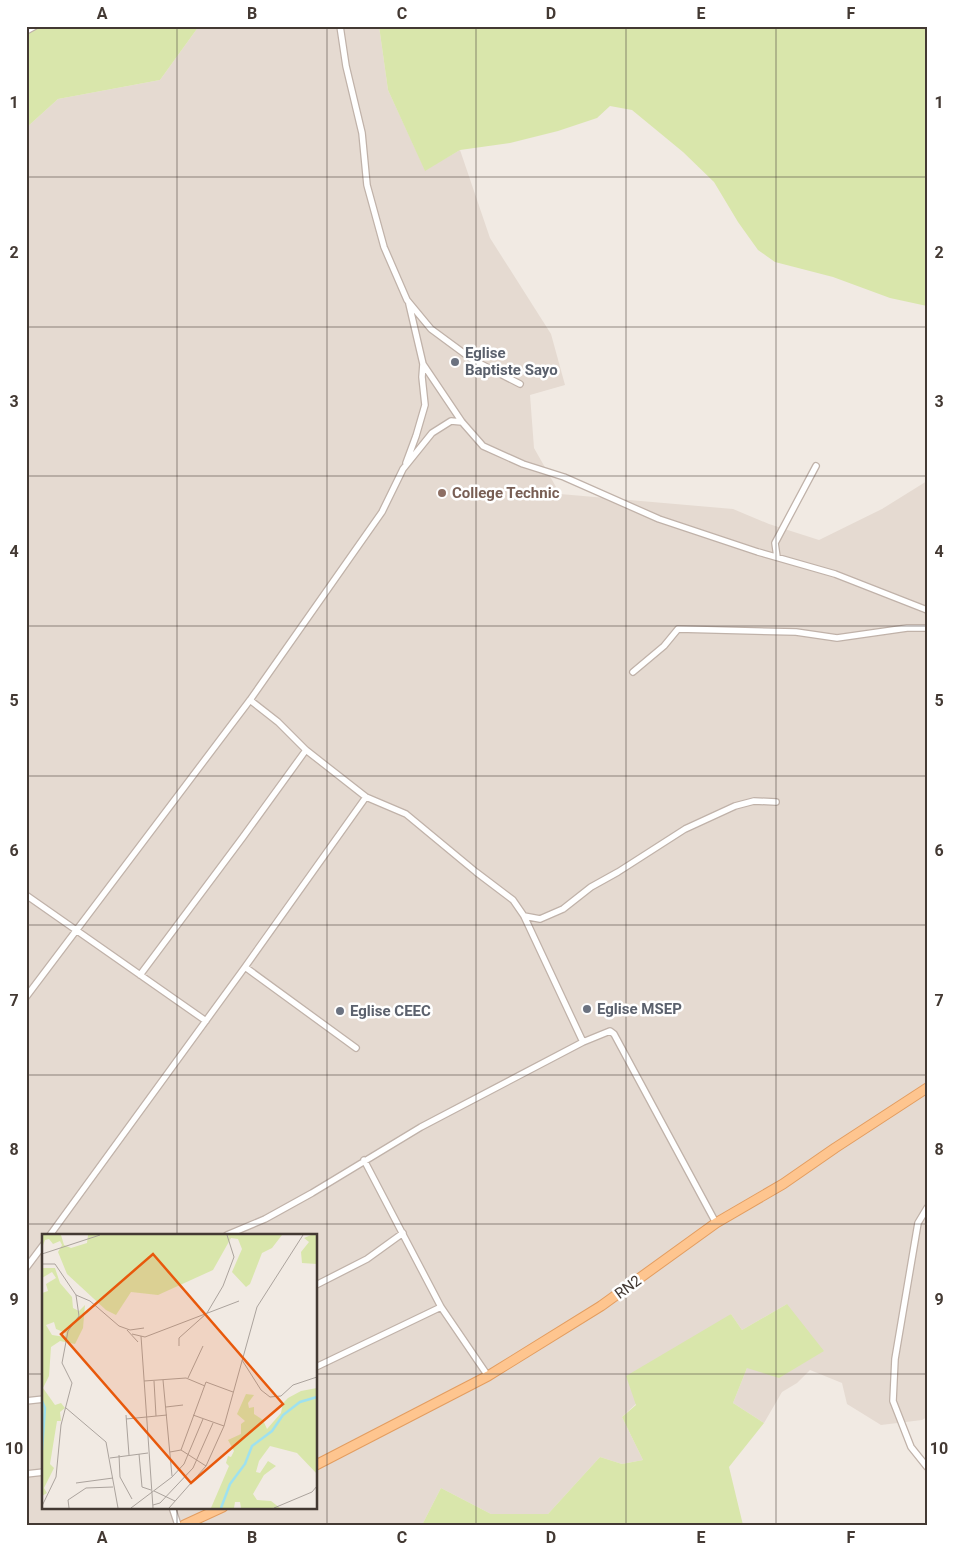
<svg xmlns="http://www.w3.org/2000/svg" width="953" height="1551" viewBox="0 0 953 1551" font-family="Roboto,sans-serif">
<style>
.residential{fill:#e5dad1;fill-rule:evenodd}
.green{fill:#d9e6ab}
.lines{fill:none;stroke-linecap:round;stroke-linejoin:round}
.street-casing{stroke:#c0b2a9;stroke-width:8}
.primary-casing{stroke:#e39d60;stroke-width:11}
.street{stroke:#fff;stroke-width:5.5}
.primary{stroke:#fec58f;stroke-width:9}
.grid{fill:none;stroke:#433933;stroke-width:1;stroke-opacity:0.55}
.worship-dot{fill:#6b7280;stroke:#fff;stroke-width:2}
.education-dot{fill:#8d6e63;stroke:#fff;stroke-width:2}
.labels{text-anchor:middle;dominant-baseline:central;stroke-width:5;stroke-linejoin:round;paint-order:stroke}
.worship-label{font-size:15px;font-weight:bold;fill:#5b616d;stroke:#fff;text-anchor:start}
.education-label{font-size:15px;font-weight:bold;fill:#785e54;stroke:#fff;text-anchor:start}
.street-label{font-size:15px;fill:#433933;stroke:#fff}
.inset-river{fill:none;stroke:#9ee1ef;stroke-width:2.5}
.inset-road{fill:none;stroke:#aba39d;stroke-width:1}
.view{fill:#e8590c;fill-opacity:0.15;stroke:#e8590c;stroke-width:2.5}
.inset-edge{fill:none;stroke:#433933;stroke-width:2.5}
.neatline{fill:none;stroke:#433933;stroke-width:2}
.grid-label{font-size:16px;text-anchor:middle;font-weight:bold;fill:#433933}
</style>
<rect width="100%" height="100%" fill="#f1eae3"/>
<!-- residential -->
<path class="residential" d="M 199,26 L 379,26 L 388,90 L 425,170 L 460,150 L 490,238 L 551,334 L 565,385 L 530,395 L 534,448 L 560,494 L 733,509 L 769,524 L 819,540 L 882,509 L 927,481 L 927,1417 L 922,1420 L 881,1425 L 847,1404 L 842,1383 L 810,1370 L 797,1383 L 782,1392 L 764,1423 L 733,1403 L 747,1368 L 787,1304 L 742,1330 L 731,1314 L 622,1417 L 643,1460 L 622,1464 L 600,1457 L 548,1514 L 491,1514 L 441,1488 L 422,1525 L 26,1525 L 26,128 L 58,99 L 160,80 ZM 44,1235 L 316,1235 L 316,1507 L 44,1507 Z"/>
<!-- green -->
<path class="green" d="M 26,26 L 199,26 L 160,80 L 58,99 L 26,128 Z
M 379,26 L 927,26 L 927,306 L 890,298 L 833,277 L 775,262 L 758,250 L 738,222 L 714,182 L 683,152 L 632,110 L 610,106 L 597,118 L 558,131 L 510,143 L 460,150 L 425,171 L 388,90 Z
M 787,1304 L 824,1351 L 779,1378 L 747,1368 L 733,1403 L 764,1423 L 729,1467 L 743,1525 L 422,1525 L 441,1488 L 491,1514 L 548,1514 L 600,1457 L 622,1464 L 643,1460 L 622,1417 L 636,1405 L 626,1376 L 731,1314 L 742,1330 Z"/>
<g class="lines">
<!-- street casing -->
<g class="street-casing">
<path id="street" d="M 340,26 L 346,66 L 362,133 L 367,185 L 384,247 L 407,300 L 431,329 L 473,360 L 520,384
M 26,31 L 35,26
M 423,364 L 462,422 L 483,446 L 523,464 L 564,477 L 659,519 L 758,552 L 835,574 L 927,610
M 406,463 L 416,436 L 425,405 L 422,377 L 423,364 L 409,304
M 777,557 L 775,543 L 816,466
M 633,672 L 664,646 L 678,629 L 796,632 L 837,638 L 907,628 L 927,628
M 250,700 L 278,722 L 306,750 L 366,797 L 406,814 L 476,872 L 513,900 L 524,916 L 583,1042
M 26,895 L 206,1021
M 524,916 L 540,919 L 563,909 L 591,887 L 618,872 L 685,829 L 735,806 L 754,801 L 776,802
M 245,967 L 356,1048
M 140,975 L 243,837 L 306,750
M 26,997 L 250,700 L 382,512 L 403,469 L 432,433 L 451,421 L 462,422
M 364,1160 L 441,1307 L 488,1376
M 927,1208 L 918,1223 L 895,1359 L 893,1401 L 911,1447 L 927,1467
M 50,1235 L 245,967 L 366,797
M 227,1235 L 265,1219 L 312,1193 L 421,1127 L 583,1042 L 610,1031 L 614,1034 L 716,1223
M 26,1268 L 44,1244
M 316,1285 L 367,1259 L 403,1233
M 316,1367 L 441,1307
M 26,1401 L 44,1399
M 26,1474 L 44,1472
M 172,1507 L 178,1525"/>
</g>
<!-- primary casing -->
<g class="primary-casing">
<path id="primary" d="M 316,1465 L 488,1376 L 601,1306 L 716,1223 L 783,1184 L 835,1148 L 927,1088
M 184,1525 L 223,1507"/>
</g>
<!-- street -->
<use href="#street" class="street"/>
<!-- primary -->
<use href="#primary" class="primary"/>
</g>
<!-- grid -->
<path class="grid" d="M 177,26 L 177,1235M 327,26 L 327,1525M 476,26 L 476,1525M 626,26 L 626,1525M 776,26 L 776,1525M 26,177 L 927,177M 26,327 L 927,327M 26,476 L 927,476M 26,626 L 927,626M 26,776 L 927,776M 26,925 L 927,925M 26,1075 L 927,1075M 26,1224 L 927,1224M 26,1374 L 44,1374M 316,1374 L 927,1374M 177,1507 L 177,1525"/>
<!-- markers -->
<g class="worship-dot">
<circle cx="455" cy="362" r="5"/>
<circle cx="587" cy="1009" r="5"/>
<circle cx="340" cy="1011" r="5"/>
</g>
<circle class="education-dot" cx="442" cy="493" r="5"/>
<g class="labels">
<!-- worship labels -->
<g class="worship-label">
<text x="465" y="353">Eglise<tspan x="465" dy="17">Baptiste Sayo</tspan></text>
<text x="597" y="1009">Eglise MSEP</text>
<text x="350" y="1011">Eglise CEEC</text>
</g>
<!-- education labels -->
<g class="education-label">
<text x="452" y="493">College Technic</text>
</g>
<!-- street labels -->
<g class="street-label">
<text transform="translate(628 1287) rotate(-36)">RN2</text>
</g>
</g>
<!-- overview -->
<g transform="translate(42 1234)">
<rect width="275" height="275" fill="#f1eae3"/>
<path d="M 0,1 L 19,1 L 22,11 L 29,14 L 45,9 L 46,1 L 240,1 L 230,14 L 220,19 L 208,50 L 204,53 L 190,38 L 200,15 L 196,5 L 189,4 L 171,36 L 116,61 L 89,58 L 74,81 L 64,76 L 25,40 L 16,18 L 20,11 L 18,7 L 11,10 L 7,5 L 3,6 L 0,14 ZM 269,1 L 275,1 L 275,30 L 260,29 L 259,18 L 267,8 L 262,4 ZM 0,34 L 13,34 L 18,49 L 30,63 L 31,74 L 37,77 L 43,71 L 41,94 L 33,110 L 18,107 L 9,113 L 7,142 L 1,154 L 13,171 L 19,169 L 23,174 L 18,178 L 19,187 L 15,187 L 8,230 L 12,234 L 2,254 L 5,259 L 0,262 L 0,59 L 6,57 L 4,50 L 14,44 L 10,38 L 0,44 ZM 12,88 L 14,95 L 24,99 L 23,103 L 10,101 L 4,91 ZM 275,154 L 275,240 L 255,219 L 228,212 L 217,227 L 214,238 L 218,239 L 226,227 L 234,232 L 222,241 L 211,260 L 215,266 L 229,267 L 238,274 L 199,274 L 198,268 L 193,268 L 192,274 L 169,274 L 187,232 L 184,229 L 186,222 L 189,223 L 192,217 L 186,206 L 199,200 L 199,190 L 203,187 L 195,180 L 204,160 L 212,161 L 206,169 L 207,174 L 212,173 L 212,180 L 221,186 L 225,195 L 239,179 L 241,169 L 246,164 L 259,157 Z" fill="#d9e6ab" fill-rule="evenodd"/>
<path class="inset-river" d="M 0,167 L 3,174 L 0,216M 179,274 L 188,250 L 203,230 L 210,212 L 230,197 L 241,181 L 258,168 L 275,163"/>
<path class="inset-road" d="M 0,20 L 58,1M 0,30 L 13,30 L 34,61 L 48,67 L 77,92 L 88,96 L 102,94M 85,96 L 96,108M 90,100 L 103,103 L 197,67M 99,102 L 111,274M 137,112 L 137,104 L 165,79 L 181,52 L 192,23 L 185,1M 200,126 L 219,156 L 228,163 L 239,162 L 251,151 L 275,143M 146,144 L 161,112M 121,146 L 130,242M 102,147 L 144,144 L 163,152M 112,147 L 114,182M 124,173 L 141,171M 24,174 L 64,208 L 76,274M 84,181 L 87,221M 151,181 L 182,192M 84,185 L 125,181M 139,216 L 164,148 L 191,158M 128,218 L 139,216 L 164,232M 97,220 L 100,253 L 109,256M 77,221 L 78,243 L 90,265M 68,224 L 106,219M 34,249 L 71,244M 112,257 L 133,267M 111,271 L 118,269 L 151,234 L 171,189M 0,272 L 14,243 L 19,191 L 30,149 L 20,129 L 26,97 L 37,82 L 34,61M 27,274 L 26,266 L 44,254 L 71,253M 89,274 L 130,243 L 142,230 L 161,185M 127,274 L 164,232 L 182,192 L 215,73 L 261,1M 232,274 L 270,258 L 275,252"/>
<path class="view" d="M 111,20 L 241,170 L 149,249 L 19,100 Z"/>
<rect width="275" height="275" class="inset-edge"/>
</g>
<!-- border -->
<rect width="953" height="1551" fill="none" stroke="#ffffff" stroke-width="55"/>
<rect x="28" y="28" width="898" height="1496" class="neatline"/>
<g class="grid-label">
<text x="102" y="19">A</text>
<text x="252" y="19">B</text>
<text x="402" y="19">C</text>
<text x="551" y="19">D</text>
<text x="701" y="19">E</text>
<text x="851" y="19">F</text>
<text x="14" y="108">1</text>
<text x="939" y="108">1</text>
<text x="14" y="258">2</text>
<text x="939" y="258">2</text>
<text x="14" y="407">3</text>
<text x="939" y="407">3</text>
<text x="14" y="557">4</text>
<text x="939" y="557">4</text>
<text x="14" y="706">5</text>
<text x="939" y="706">5</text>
<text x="14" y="856">6</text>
<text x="939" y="856">6</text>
<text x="14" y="1006">7</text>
<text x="939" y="1006">7</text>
<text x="14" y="1155">8</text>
<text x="939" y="1155">8</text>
<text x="14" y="1305">9</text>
<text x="939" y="1305">9</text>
<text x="14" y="1454">10</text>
<text x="939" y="1454">10</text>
<text x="102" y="1543">A</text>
<text x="252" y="1543">B</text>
<text x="402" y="1543">C</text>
<text x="551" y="1543">D</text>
<text x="701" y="1543">E</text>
<text x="851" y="1543">F</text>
</g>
</svg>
